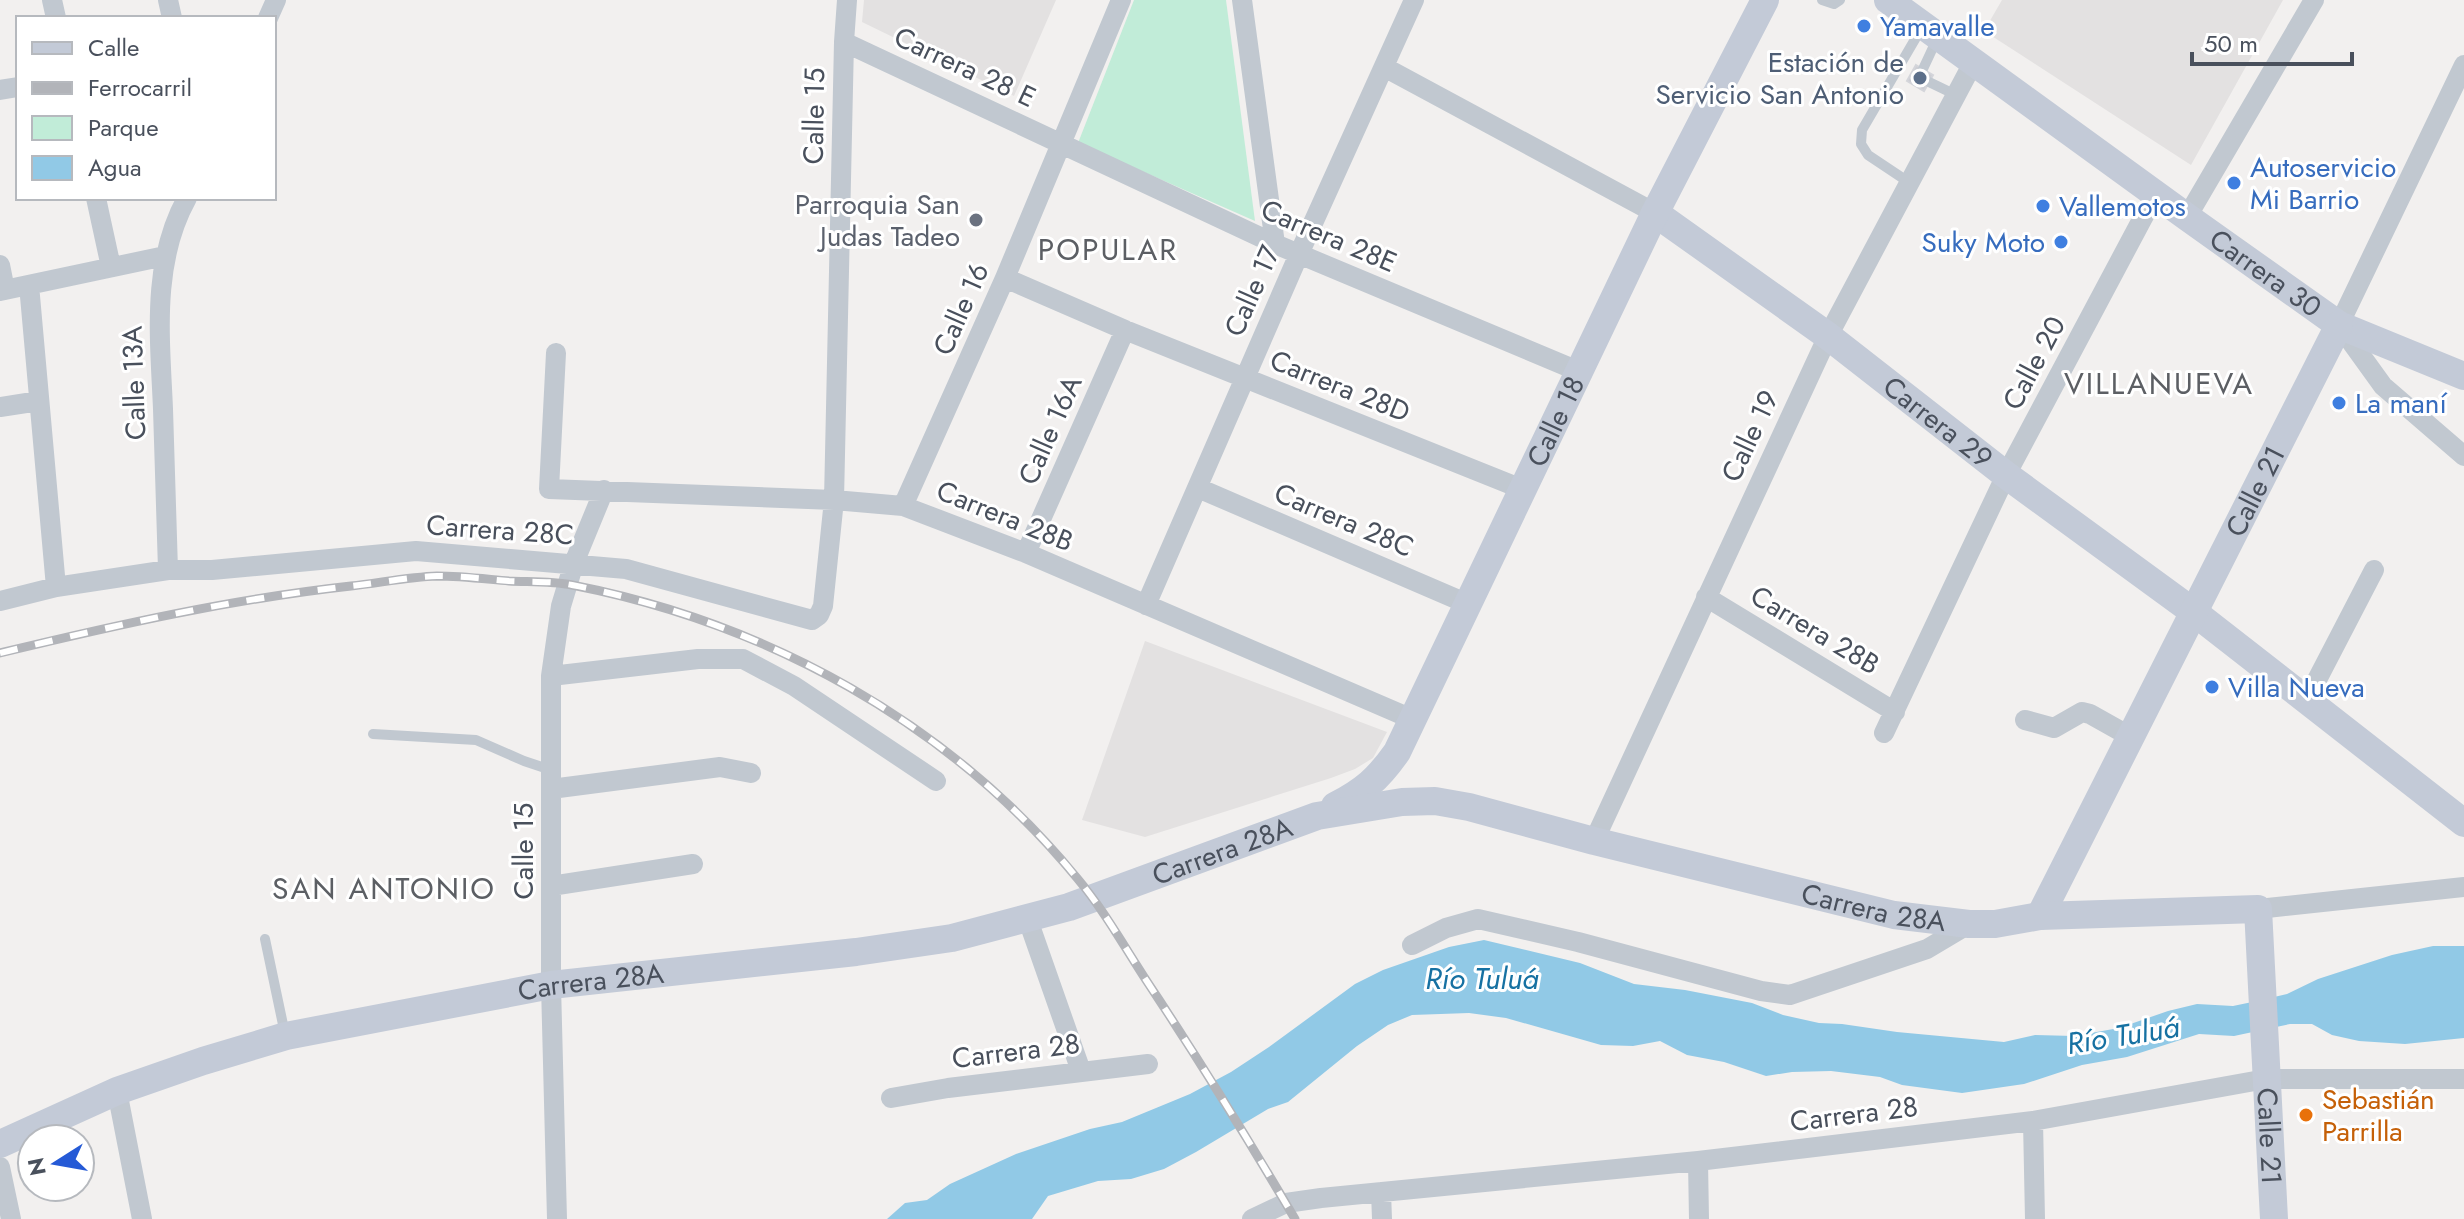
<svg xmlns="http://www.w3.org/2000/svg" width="2464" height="1219" viewBox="0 0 2464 1219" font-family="Jost,sans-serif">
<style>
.education{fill:#e3e1e1}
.green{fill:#c1ecd8}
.water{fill:#91c9e6}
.building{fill:#cdced4;stroke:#d4d5da;stroke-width:2}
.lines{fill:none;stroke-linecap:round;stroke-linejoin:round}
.lane{stroke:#c1c8d0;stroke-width:10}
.street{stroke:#c1c8d0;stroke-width:20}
.secondary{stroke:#c3cad7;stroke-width:28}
.rail-casing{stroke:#b2b4b9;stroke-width:9}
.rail{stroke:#fff;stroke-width:6;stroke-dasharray:18;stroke-linecap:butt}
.shop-dot{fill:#3f7fe0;stroke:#fff;stroke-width:3}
.service-dot{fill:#5c6f8a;stroke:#fff;stroke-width:3}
.worship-dot{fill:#6b7280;stroke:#fff;stroke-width:3}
.food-dot{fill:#e8710a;stroke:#fff;stroke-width:3}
.labels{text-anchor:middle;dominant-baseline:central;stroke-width:6;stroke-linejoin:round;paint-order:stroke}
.shop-label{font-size:28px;fill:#366cbe;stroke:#fff;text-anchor:start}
.service-label{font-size:28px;fill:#4e5e75;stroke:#fff;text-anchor:end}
.street-label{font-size:28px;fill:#49505c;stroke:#fff}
.worship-label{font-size:28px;fill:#5b616d;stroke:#fff;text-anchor:end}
.food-label{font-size:28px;fill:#c56008;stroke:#fff;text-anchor:start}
.neighbourhood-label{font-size:30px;letter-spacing:2px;fill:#5c5f64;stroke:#fff}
.water-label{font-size:30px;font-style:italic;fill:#1671a2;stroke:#fff}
</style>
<rect width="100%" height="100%" fill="#f2f0ef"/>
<!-- education -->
<path class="education" d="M 864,0 L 1056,0 L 1014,96 L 862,22 Z
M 2002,0 L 2283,0 L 2191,165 L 1984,31 Z
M 1145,641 L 1387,732 L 1373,758 L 1355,769 L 1331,778 L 1145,837 L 1082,820 Z"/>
<!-- green -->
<path class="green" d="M 1134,0 L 1226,0 L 1255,221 L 1078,143 Z"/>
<!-- water -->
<path class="water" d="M 1484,940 L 1580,963 L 1634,984 L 1685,990 L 1752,1003 L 1783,1015 L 1819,1023 L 1842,1024 L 1897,1032 L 2004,1042 L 2035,1035 L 2074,1036 L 2119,1028 L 2168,1011 L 2197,1004 L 2233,1006 L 2257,1001 L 2287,994 L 2318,979 L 2392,955 L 2433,946 L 2464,946 L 2464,1038 L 2405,1044 L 2359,1041 L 2332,1035 L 2312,1024 L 2290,1024 L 2234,1036 L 2199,1034 L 2127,1057 L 2082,1065 L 2024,1084 L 1962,1093 L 1902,1085 L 1880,1077 L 1831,1071 L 1792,1072 L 1766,1076 L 1724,1062 L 1687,1055 L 1660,1041 L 1633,1046 L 1601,1045 L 1506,1018 L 1469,1013 L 1412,1015 L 1388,1025 L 1357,1046 L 1288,1102 L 1268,1109 L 1196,1152 L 1164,1169 L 1131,1179 L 1098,1181 L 1048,1196 L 1032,1219 L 887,1219 L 905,1203 L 927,1200 L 950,1184 L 1016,1154 L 1090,1129 L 1122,1122 L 1190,1094 L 1231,1072 L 1269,1047 L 1355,984 L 1383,970 L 1449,947 Z"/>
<!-- building -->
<path class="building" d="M 1916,65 L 1933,75 L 1924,91 L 1907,81 Z"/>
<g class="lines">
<!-- lane -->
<path class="lane" d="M 1822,0 L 1834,4 L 1840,0
M 1923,69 L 1937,39
M 1929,82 L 1956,95
M 1910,183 L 1868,155 L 1861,144 L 1862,130 L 1921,29
M 373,734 L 476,740 L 524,761 L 551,770
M 265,939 L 285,1034"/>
<!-- street -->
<path class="street" d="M 52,0 L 56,18
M 168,0 L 172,18
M 1242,0 L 1275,244
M 268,18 L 276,0
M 844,42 L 1275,244 L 1578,371
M 2464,65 L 2339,325 L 2383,386 L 2464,456
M 1384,67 L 1655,213
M 0,90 L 18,87
M 96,198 L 111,267
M 2187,217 L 2314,0
M 0,265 L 5,290
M 1005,278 L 1125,330 L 1522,489
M 29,285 L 56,587
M 0,291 L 165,256
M 556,353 L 549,489 L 834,500 L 903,506 L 1026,553 L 1412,719
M 0,407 L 39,401
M 1198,488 L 1468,604
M 903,506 L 1005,278 L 1121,0
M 1026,553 L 1125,330
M 168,570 C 166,516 165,463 163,409 C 160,338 151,263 187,198
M 1706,597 L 1895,712
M 0,601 L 56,587 L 168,570 L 212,570 L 416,551 L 626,569 L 812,620 L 819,615 L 823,606 L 834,500 L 844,42 L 847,0
M 1146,605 L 1299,254 L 1414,0
M 551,676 L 698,659 L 743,659 L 794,686 L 936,781
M 2306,701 L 2374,570
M 2025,720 L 2054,728 L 2082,712 L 2090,714 L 2131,737
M 1884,733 L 2006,475 L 2155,195
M 551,789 L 720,767 L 751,773
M 1594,841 L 1828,336 L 1973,63
M 551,886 L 693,864
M 2258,909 L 2464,887
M 1028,920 L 1081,1071
M 1412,945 L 1446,928 L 1478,919 L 1578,942 L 1761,991 L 1790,995 L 1927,949 L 1969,924
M 117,1091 L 142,1219
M 891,1098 L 948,1088 L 1148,1064
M 2033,1121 L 2035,1219
M 1698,1161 L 1699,1219
M 0,1167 L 11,1219
M 1381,1192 L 1382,1219
M 557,1219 L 551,985 L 551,676 L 561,606 L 574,563 L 604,490
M 1252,1219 L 1286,1203 L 1321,1198 L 1698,1161 L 2033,1121 L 2266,1079 L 2464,1079"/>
<!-- secondary -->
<g class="secondary">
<path id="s1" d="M 1888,0 L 2187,217 L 2339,325 L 2464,376"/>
<path id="s2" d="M 1655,213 L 1828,336 L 2006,475 L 2195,613 L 2464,823"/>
<path id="s3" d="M 1335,806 C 1364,791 1378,779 1397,752 L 1655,213 L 1765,0"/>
<path id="s4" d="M 2040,916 L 2339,325"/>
<path id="s5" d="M 0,1144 L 117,1091 L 203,1061 L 286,1036 L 551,985 L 856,952 L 952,938 L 1069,907 L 1317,816 L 1402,802 L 1435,801 L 1469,807 L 1594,841 L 1894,915 L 1969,924 L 1995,924 L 2040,916 L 2258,909 L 2274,1219"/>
</g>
<!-- rail casing -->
<g class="rail-casing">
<path id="rail" d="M 0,653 C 116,625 232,599 351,586 C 379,583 409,577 437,576 C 461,576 485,579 509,581 C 529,582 552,581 572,585 C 767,623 950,723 1077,878 C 1104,910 1125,948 1148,983 C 1199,1060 1248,1139 1295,1219"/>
</g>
<!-- rail -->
<use href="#rail" class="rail"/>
</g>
<!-- markers -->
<g class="shop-dot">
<circle cx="1864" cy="26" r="8"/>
<circle cx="2234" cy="183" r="8"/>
<circle cx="2043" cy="206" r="8"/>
<circle cx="2061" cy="242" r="8"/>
<circle cx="2339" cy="403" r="8"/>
<circle cx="2212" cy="687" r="8"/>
</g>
<circle class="service-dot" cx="1920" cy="78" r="8"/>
<circle class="worship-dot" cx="976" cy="220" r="8"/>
<circle class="food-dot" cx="2306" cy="1115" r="8"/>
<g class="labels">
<!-- shop labels -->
<g class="shop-label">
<text x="1880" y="26">Yamavalle</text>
<text x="2250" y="167">Autoservicio<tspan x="2250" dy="32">Mi Barrio</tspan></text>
<text x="2059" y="206">Vallemotos</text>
<text x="2045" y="242" text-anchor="end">Suky Moto</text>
<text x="2355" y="403">La maní</text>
<text x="2228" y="687">Villa Nueva</text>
</g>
<!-- service labels -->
<g class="service-label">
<text x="1904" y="62">Estación de<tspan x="1904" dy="32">Servicio San Antonio</tspan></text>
</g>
<!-- street labels -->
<g class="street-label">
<text transform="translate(965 67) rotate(25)">Carrera 28 E</text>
<text transform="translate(814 116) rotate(-89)">Calle 15</text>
<text transform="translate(1329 236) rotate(23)">Carrera 28E</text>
<text stroke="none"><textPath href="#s1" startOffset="466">Carrera 30</textPath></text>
<text transform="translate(1252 291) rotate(-66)">Calle 17</text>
<text transform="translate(961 309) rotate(-66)">Calle 16</text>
<text transform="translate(2034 363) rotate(-62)">Calle 20</text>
<text transform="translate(134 383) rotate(-92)">Calle 13A</text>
<text transform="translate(1340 386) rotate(22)">Carrera 28D</text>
<text stroke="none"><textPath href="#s3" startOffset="450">Calle 18</textPath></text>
<text stroke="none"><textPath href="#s2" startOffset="352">Carrera 29</textPath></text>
<text transform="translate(1050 430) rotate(-66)">Calle 16A</text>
<text transform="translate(1750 436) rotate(-65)">Calle 19</text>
<text stroke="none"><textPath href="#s4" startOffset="476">Calle 21</textPath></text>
<text transform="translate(1005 516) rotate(22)">Carrera 28B</text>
<text transform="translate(1344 520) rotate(23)">Carrera 28C</text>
<text transform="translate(500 530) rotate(4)">Carrera 28C</text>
<text transform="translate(1815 630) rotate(31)">Carrera 28B</text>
<text transform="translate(523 851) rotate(-90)">Calle 15</text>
<text stroke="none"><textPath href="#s5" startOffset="1264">Carrera 28A</textPath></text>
<text stroke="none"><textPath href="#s5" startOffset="1936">Carrera 28A</textPath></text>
<text stroke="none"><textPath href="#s5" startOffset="616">Carrera 28A</textPath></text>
<text transform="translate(1016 1051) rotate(-7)">Carrera 28</text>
<text transform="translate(1854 1114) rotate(-7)">Carrera 28</text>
<text stroke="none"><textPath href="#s5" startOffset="2550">Calle 21</textPath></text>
</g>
<!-- worship labels -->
<g class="worship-label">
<text x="960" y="204">Parroquia San<tspan x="960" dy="32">Judas Tadeo</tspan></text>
</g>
<!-- food labels -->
<g class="food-label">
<text x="2322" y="1099">Sebastián<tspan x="2322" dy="32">Parrilla</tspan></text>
</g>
<!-- neighbourhood labels -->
<g class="neighbourhood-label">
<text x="1108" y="249">POPULAR</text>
<text x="2159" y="383">VILLANUEVA</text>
<text x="384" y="888">SAN ANTONIO</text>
</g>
<!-- water labels -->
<g class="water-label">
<text x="1482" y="978">Río Tuluá</text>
<text transform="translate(2123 1035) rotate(-9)">Río Tuluá</text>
</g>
</g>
<!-- legend -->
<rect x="16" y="16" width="260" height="184" fill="#ffffff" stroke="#b6b9be" stroke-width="2"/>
<rect x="32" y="42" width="40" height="12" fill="#c3cad7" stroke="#b6b9be" stroke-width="2"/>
<text x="88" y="56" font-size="24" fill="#49505c">Calle</text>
<rect x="32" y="82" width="40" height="12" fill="#b2b4b9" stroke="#b6b9be" stroke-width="2"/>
<text x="88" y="96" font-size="24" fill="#49505c">Ferrocarril</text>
<rect x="32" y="116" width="40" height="24" fill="#c1ecd8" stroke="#b6b9be" stroke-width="2"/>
<text x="88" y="136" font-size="24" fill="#49505c">Parque</text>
<rect x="32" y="156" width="40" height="24" fill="#91c9e6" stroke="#b6b9be" stroke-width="2"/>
<text x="88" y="176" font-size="24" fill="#49505c">Agua</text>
<!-- north arrow -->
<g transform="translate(56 1163) rotate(259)"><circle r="38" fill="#ffffff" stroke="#b6b9be" stroke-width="2"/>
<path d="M0-6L14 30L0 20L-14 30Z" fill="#255ad6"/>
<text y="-12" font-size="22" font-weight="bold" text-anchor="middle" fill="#49505c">N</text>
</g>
<!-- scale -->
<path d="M2192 52v12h160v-12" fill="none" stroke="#49505c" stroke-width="4"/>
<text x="2204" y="52" font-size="24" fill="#49505c" stroke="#ffffff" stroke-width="6" paint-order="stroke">50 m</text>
</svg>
